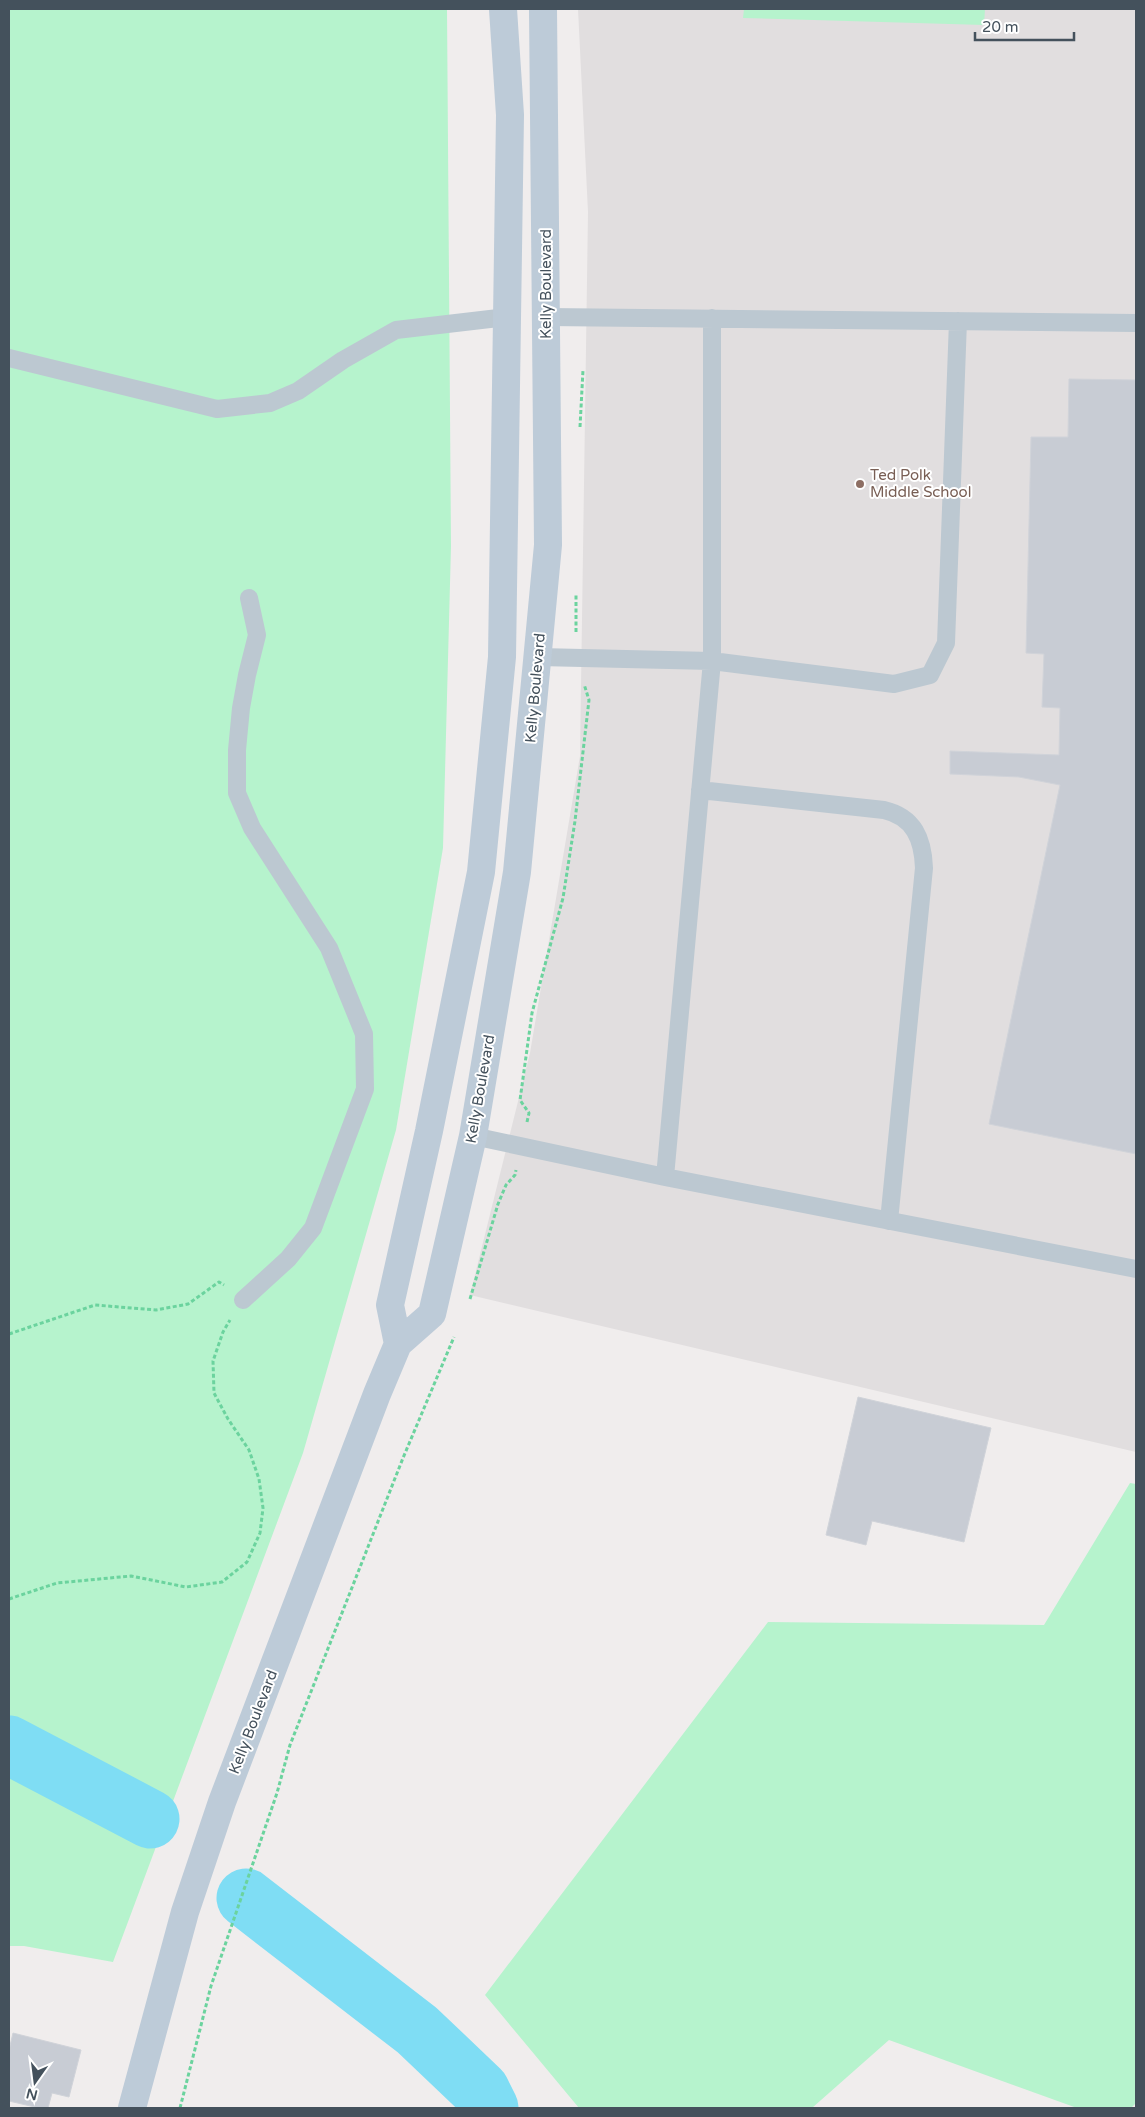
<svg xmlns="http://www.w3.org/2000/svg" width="1145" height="2117" viewBox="0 0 1145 2117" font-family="'Varela Round',sans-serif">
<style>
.education{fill:#e1dedf}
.green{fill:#b6f3cd}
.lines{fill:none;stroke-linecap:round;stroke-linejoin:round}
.river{stroke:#7fddf4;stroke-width:59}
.building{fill:#c8ccd4;stroke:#d0d3d9}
.path{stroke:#6bd39e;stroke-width:3;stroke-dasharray:4 2.5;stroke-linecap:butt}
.lane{stroke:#bcc8d1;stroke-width:18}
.secondary{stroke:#bdcbd8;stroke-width:28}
.education-dot{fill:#8d6e63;stroke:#fff;stroke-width:2}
.labels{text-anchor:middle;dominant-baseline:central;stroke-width:4;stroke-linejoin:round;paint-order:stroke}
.street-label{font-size:15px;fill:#44515c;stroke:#fff}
.education-label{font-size:15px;fill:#785e54;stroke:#fff;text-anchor:start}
</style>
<rect width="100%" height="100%" fill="#f0eded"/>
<!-- education -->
<path class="education" d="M 578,9 L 1136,9 L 1136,1452 L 470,1295 L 530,1053 L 580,756 L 588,212 Z"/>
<!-- green -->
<path class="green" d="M 9,9 L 447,9 L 451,546 L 443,848 L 396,1130 L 303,1453 L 113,1962 L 24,1946 L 9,1946 Z
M 744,9 L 985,9 L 984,25 L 743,18 Z
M 1130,1483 L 1136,1484 L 1136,2103 L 1131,2108 L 1077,2108 L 889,2040 L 812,2108 L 579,2108 L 485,1995 L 768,1622 L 1044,1625 Z"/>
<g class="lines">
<!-- river -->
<path class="river" d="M 9,1745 L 150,1819
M 246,1898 L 417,2030 L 480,2090 L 489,2108"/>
</g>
<!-- building -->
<path class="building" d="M 1069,379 L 1136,380 L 1136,1154 L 989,1124 L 1060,785 L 1019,777 L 950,774 L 950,751 L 1059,755 L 1060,708 L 1042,707 L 1044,654 L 1026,653 L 1031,437 L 1068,437 Z
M 858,1397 L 991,1428 L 964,1542 L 872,1521 L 866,1545 L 826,1535 Z
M 13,2033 L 81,2050 L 69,2097 L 52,2093 L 48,2108 L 39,2108 L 9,2101 L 9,2050 Z"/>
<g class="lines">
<!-- path -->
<path class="path" d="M 580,427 L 583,370
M 576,632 L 576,595
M 527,1122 L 529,1113 L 520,1100 L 532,1013 L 563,898 L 575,821 L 589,700 L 584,684
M 470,1299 L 498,1204 L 506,1185 L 515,1175 L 516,1170
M 9,1334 L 95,1305 L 156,1310 L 188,1304 L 219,1282 L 224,1285
M 9,1599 L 57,1583 L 131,1576 L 186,1587 L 222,1582 L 247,1562 L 260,1533 L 263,1508 L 259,1479 L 249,1450 L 228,1419 L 214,1393 L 213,1361 L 223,1332 L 230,1320
M 180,2108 L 211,1986 L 277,1793 L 290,1745 L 403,1458 L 454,1337"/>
<!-- lane -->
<path class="lane" d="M 547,317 L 1136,323
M 9,358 L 217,409 L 270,403 L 298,391 L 343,360 L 396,330 L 507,317
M 539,657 L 712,661 L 894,684 L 930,675 L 946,643 L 958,321
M 700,790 L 884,810 C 914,817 923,839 924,868 L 889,1221
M 473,1136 L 665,1177 L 1136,1269
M 665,1177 L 712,661 L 712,318
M 243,1300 L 288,1259 L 313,1228 L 365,1089 L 364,1034 L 329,948 L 252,828 L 237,793 L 237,750 L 241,708 L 247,675 L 257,635 L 249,598"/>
<!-- secondary -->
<path class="secondary" d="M 398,1344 L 390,1305 L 429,1131 L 481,872 L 502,657 L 510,115 L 503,9
M 132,2108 L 185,1912 L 222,1802 L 377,1394 L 398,1344 L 432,1314 L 473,1136 L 517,872 L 548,545 L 543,9"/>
</g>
<!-- markers -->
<circle class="education-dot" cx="860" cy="484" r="5"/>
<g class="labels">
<!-- street labels -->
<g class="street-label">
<text transform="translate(546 284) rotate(-90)">Kelly Boulevard</text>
<text transform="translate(535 688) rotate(-85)">Kelly Boulevard</text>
<text transform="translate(480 1089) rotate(-80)">Kelly Boulevard</text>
<text transform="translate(253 1722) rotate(-69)">Kelly Boulevard</text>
</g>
<!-- education labels -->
<g class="education-label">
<text x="870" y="475">Ted Polk<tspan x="870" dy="17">Middle School</tspan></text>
</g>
</g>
<!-- border -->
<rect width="1145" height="2117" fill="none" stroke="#44515c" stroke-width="20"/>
<!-- north arrow -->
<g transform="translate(35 2082) rotate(194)" stroke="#ffffff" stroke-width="4" paint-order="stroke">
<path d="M0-4L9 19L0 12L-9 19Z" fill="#44515c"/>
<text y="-8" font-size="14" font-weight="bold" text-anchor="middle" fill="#44515c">N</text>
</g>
<!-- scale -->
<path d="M975 32v8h99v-8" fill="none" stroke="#44515c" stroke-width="2.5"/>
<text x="982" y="32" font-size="15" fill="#44515c" stroke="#ffffff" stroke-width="4" paint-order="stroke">20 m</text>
</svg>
